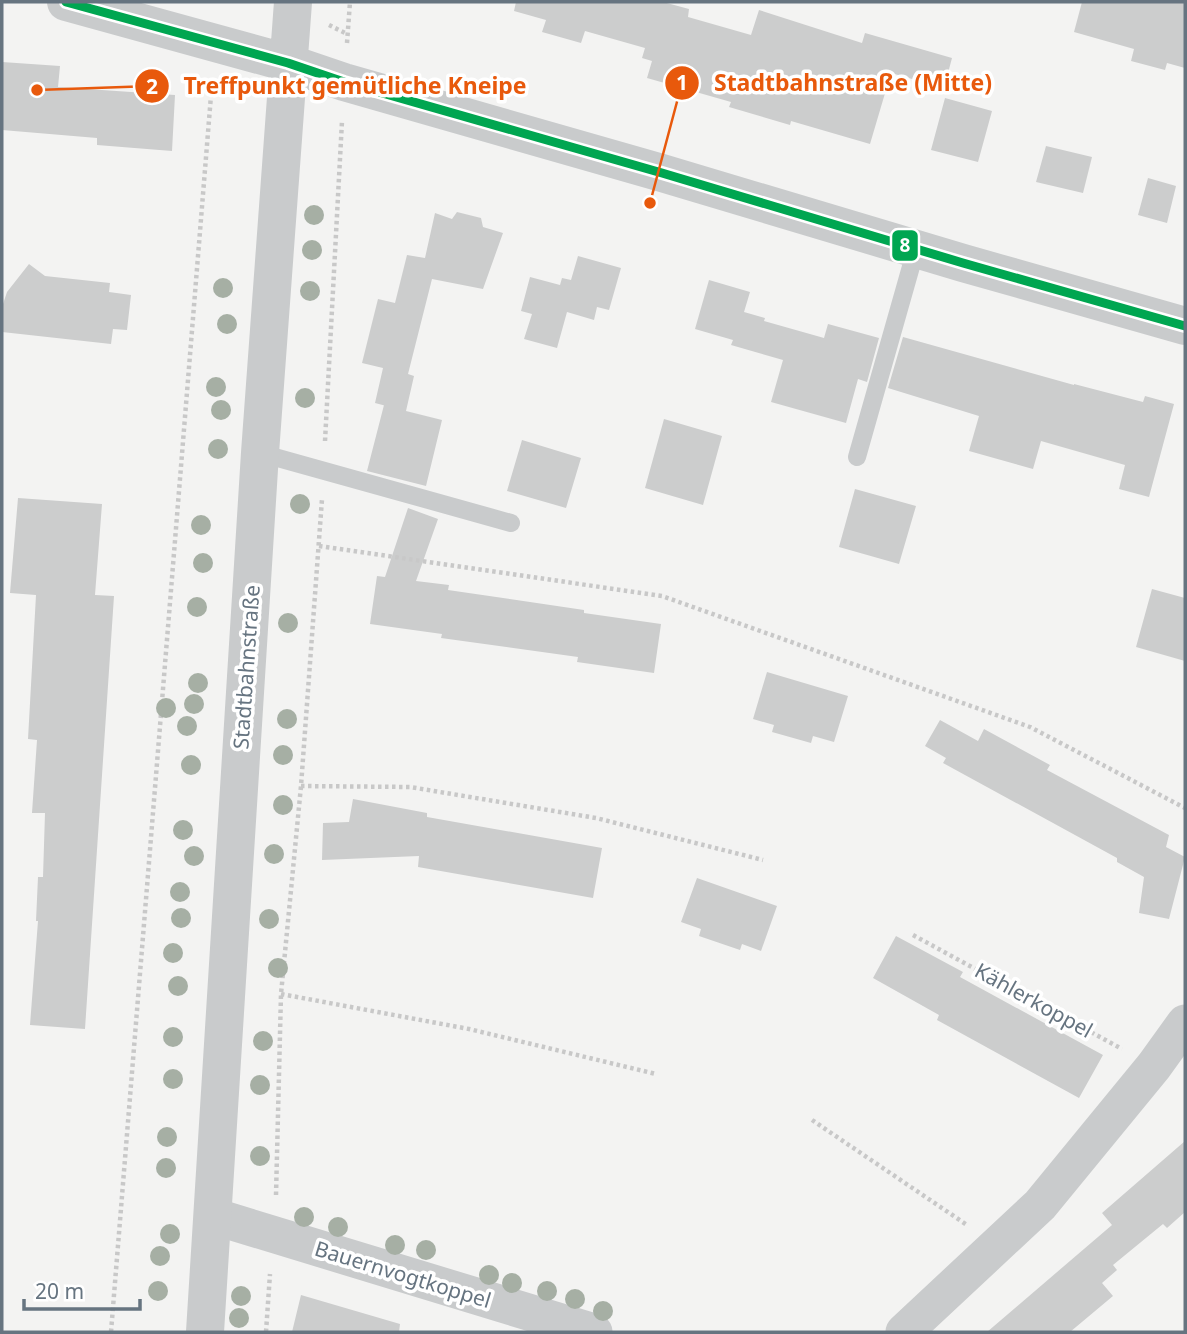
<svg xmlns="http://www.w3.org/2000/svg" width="1187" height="1334" viewBox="0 0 1187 1334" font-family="'Noto Sans',sans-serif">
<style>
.building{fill:#cccdcd}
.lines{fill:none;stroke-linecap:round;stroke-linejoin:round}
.path{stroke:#c8c8c8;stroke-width:4.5;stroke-dasharray:3.5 3.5;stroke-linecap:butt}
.service{stroke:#c9cbcc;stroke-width:18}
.minor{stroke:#c9cbcc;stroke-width:37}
.tertiary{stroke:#c9cbcc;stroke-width:38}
.bus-1-casing{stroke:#fff;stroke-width:14}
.bus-1{stroke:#00a651;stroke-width:9}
.tree{fill:#a6afa4}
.labels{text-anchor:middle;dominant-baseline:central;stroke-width:7;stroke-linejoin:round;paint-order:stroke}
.street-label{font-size:21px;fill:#667480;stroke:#fff}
.leader{fill:none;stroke:#e8590c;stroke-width:2.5}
.callout-dot{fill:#e8590c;stroke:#fff;stroke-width:2.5}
.mark-label{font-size:21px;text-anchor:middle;font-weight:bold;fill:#fff}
.callout-label{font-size:23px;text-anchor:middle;font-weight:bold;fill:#e8590c;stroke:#fff;stroke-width:7;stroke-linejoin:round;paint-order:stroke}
.line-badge{stroke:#fff;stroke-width:2.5}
.badge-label{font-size:19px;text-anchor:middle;font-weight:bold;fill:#fff}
</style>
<rect width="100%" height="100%" fill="#f3f3f2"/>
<!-- building -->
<path class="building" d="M 516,2 L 663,2 L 689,9 L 688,17 L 751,35 L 759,10 L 862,43 L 865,33 L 952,58 L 944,88 L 891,73 L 870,144 L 791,121 L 790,125 L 729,107 L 731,102 L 647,78 L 652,61 L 642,58 L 645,48 L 585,31 L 581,43 L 542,32 L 546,20 L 514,11 Z
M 1082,2 L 1185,2 L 1185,68 L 1167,63 L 1165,70 L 1131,61 L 1134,49 L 1074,32 Z
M 2,62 L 60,66 L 58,87 L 175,95 L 172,151 L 97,145 L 97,138 L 2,130 Z
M 945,98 L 992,111 L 978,162 L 931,150 Z
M 1046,146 L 1092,157 L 1083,193 L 1036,182 Z
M 1148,178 L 1176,186 L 1167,223 L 1138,215 Z
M 457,212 L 481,218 L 483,227 L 503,233 L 483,289 L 432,279 L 408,374 L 414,376 L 406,411 L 442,420 L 426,486 L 367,471 L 384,405 L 394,408 L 375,403 L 383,368 L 362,363 L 378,299 L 395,303 L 407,255 L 425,258 L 435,213 L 452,219 Z
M 578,256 L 621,268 L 609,310 L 597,307 L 594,320 L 567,312 L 557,348 L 524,339 L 532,314 L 521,311 L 530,277 L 560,285 L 562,278 L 571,280 Z
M 29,264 L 45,276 L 110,283 L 109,292 L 131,295 L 127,330 L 113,329 L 111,344 L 2,332 L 2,307 L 7,292 Z
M 709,280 L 750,292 L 744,312 L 765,318 L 764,321 L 824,338 L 828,324 L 879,338 L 867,382 L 858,379 L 846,423 L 771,402 L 783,360 L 731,345 L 733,340 L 695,329 Z
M 903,337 L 1074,385 L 1074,384 L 1143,402 L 1145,396 L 1174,404 L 1149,497 L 1119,489 L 1125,465 L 1041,441 L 1033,469 L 969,451 L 979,416 L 888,388 Z
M 664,419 L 722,436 L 703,505 L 645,488 Z
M 522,440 L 581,458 L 566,508 L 507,491 Z
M 855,489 L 916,506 L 899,564 L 839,547 Z
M 18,498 L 102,504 L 95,595 L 114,596 L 85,1029 L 30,1025 L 38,921 L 36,921 L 38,877 L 43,877 L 45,813 L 32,813 L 37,740 L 28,739 L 36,595 L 10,593 Z
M 408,508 L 438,519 L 416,581 L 449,585 L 448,590 L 584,610 L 584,613 L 661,624 L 654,673 L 577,662 L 578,657 L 441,638 L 442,634 L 370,624 L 377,576 L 385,577 Z
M 1152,589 L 1185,598 L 1185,661 L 1136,647 Z
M 767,672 L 848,696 L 834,742 L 813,736 L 811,743 L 772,732 L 774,725 L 753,719 Z
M 940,720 L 978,741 L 984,729 L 1050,765 L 1047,770 L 1169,835 L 1166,847 L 1185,857 L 1169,919 L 1139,913 L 1144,877 L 1117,862 L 1117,858 L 943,763 L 946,758 L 925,746 Z
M 353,799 L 427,813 L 427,817 L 602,848 L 593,898 L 418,867 L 419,856 L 322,860 L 323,823 L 349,822 Z
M 697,878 L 777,906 L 761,951 L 742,944 L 740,950 L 699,936 L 701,929 L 681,922 Z
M 896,936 L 963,972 L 960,977 L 1103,1055 L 1079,1098 L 937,1020 L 939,1015 L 873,978 Z
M 1185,1141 L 1185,1212 L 1167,1228 L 1163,1224 L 1113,1265 L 1117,1270 L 1102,1283 L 1113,1296 L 1070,1332 L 987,1332 L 1112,1225 L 1102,1213 Z
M 301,1295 L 400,1324 L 399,1332 L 292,1332 Z"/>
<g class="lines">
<!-- path -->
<path class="path" d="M 329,25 L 347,34
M 347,43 L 350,2
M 325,441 L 342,121
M 319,546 L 662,596 L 1030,727 L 1185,808
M 301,786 L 410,787 L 596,818 L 763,860
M 913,935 L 1122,1049
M 281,994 L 469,1029 L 656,1074
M 812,1120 L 967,1225
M 276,1195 L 281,994 L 301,786 L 322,499
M 111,1332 L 212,83
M 266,1332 L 270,1274"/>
<!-- service -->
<path class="service" d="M 260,453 L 511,523
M 857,457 L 916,249"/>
<!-- minor -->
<path class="minor" d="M 213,1216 L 594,1332
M 904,1332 L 1040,1205 L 1154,1066 L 1185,1023"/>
<!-- tertiary -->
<path class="tertiary" d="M 66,2 L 288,63 L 344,82 L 662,173 L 963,263 L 1185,326
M 205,1332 L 260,453 L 293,2"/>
<!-- bus-1 casing -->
<g class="bus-1-casing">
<path id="bus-1" d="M 66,2 L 288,63 L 344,82 L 662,173 L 963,263 L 1185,326"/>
</g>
<!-- bus-1 -->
<use href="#bus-1" class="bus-1"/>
</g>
<!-- trees -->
<g class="tree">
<circle cx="314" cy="215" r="10"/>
<circle cx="312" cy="250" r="10"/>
<circle cx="223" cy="288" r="10"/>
<circle cx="310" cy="291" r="10"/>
<circle cx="227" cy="324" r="10"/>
<circle cx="216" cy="387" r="10"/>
<circle cx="305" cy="398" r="10"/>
<circle cx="221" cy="410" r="10"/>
<circle cx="218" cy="449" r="10"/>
<circle cx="300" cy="504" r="10"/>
<circle cx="201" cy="525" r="10"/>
<circle cx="203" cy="563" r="10"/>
<circle cx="197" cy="607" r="10"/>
<circle cx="288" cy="623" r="10"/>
<circle cx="198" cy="683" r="10"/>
<circle cx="194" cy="704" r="10"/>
<circle cx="166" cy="708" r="10"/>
<circle cx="287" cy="719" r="10"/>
<circle cx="187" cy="726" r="10"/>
<circle cx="283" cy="755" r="10"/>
<circle cx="191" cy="765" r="10"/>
<circle cx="283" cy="805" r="10"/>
<circle cx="183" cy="830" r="10"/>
<circle cx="274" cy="854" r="10"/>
<circle cx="194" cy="856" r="10"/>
<circle cx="180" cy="892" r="10"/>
<circle cx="181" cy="918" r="10"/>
<circle cx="269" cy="919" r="10"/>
<circle cx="173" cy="953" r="10"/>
<circle cx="278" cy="968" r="10"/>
<circle cx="178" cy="986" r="10"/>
<circle cx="173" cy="1037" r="10"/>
<circle cx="263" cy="1041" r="10"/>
<circle cx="173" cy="1079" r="10"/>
<circle cx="260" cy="1085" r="10"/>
<circle cx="167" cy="1137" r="10"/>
<circle cx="260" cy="1156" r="10"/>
<circle cx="166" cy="1168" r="10"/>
<circle cx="304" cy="1217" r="10"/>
<circle cx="338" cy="1227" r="10"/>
<circle cx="170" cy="1234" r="10"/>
<circle cx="395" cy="1245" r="10"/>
<circle cx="426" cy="1250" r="10"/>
<circle cx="160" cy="1256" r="10"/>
<circle cx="489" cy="1275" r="10"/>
<circle cx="512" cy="1283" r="10"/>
<circle cx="158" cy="1291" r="10"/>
<circle cx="547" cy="1291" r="10"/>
<circle cx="241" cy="1296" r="10"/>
<circle cx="575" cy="1299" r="10"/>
<circle cx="603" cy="1311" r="10"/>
<circle cx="239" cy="1318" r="10"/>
</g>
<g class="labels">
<!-- street labels -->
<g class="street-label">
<text transform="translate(246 667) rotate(-86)">Stadtbahnstraße</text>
<text transform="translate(1034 1000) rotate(29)">Kählerkoppel</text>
<text transform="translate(403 1274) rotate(17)">Bauernvogtkoppel</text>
</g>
</g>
<!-- callouts -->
<path class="leader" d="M650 203L682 83M37 90L152 86"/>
<g class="callout-dot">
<circle cx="650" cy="203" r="7"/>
<circle cx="37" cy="90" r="7"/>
<circle cx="682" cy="83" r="18"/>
<circle cx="152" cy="86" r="18"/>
</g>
<g class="mark-label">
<text x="682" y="90">1</text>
<text x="152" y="94">2</text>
</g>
<g class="callout-label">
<text x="853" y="91">Stadtbahnstraße (Mitte)</text>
<text x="355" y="94">Treffpunkt gemütliche Kneipe</text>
</g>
<rect class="line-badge" x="891" y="229" width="28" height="33" rx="7" fill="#00a651"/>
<g class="badge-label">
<text x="905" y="252">8</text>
</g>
<!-- border -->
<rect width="1187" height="1334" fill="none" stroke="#667480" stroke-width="7"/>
<!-- scale -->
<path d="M24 1299v10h116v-10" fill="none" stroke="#667480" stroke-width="3.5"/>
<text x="35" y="1299" font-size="21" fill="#667480" stroke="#ffffff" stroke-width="5" paint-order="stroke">20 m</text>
</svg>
